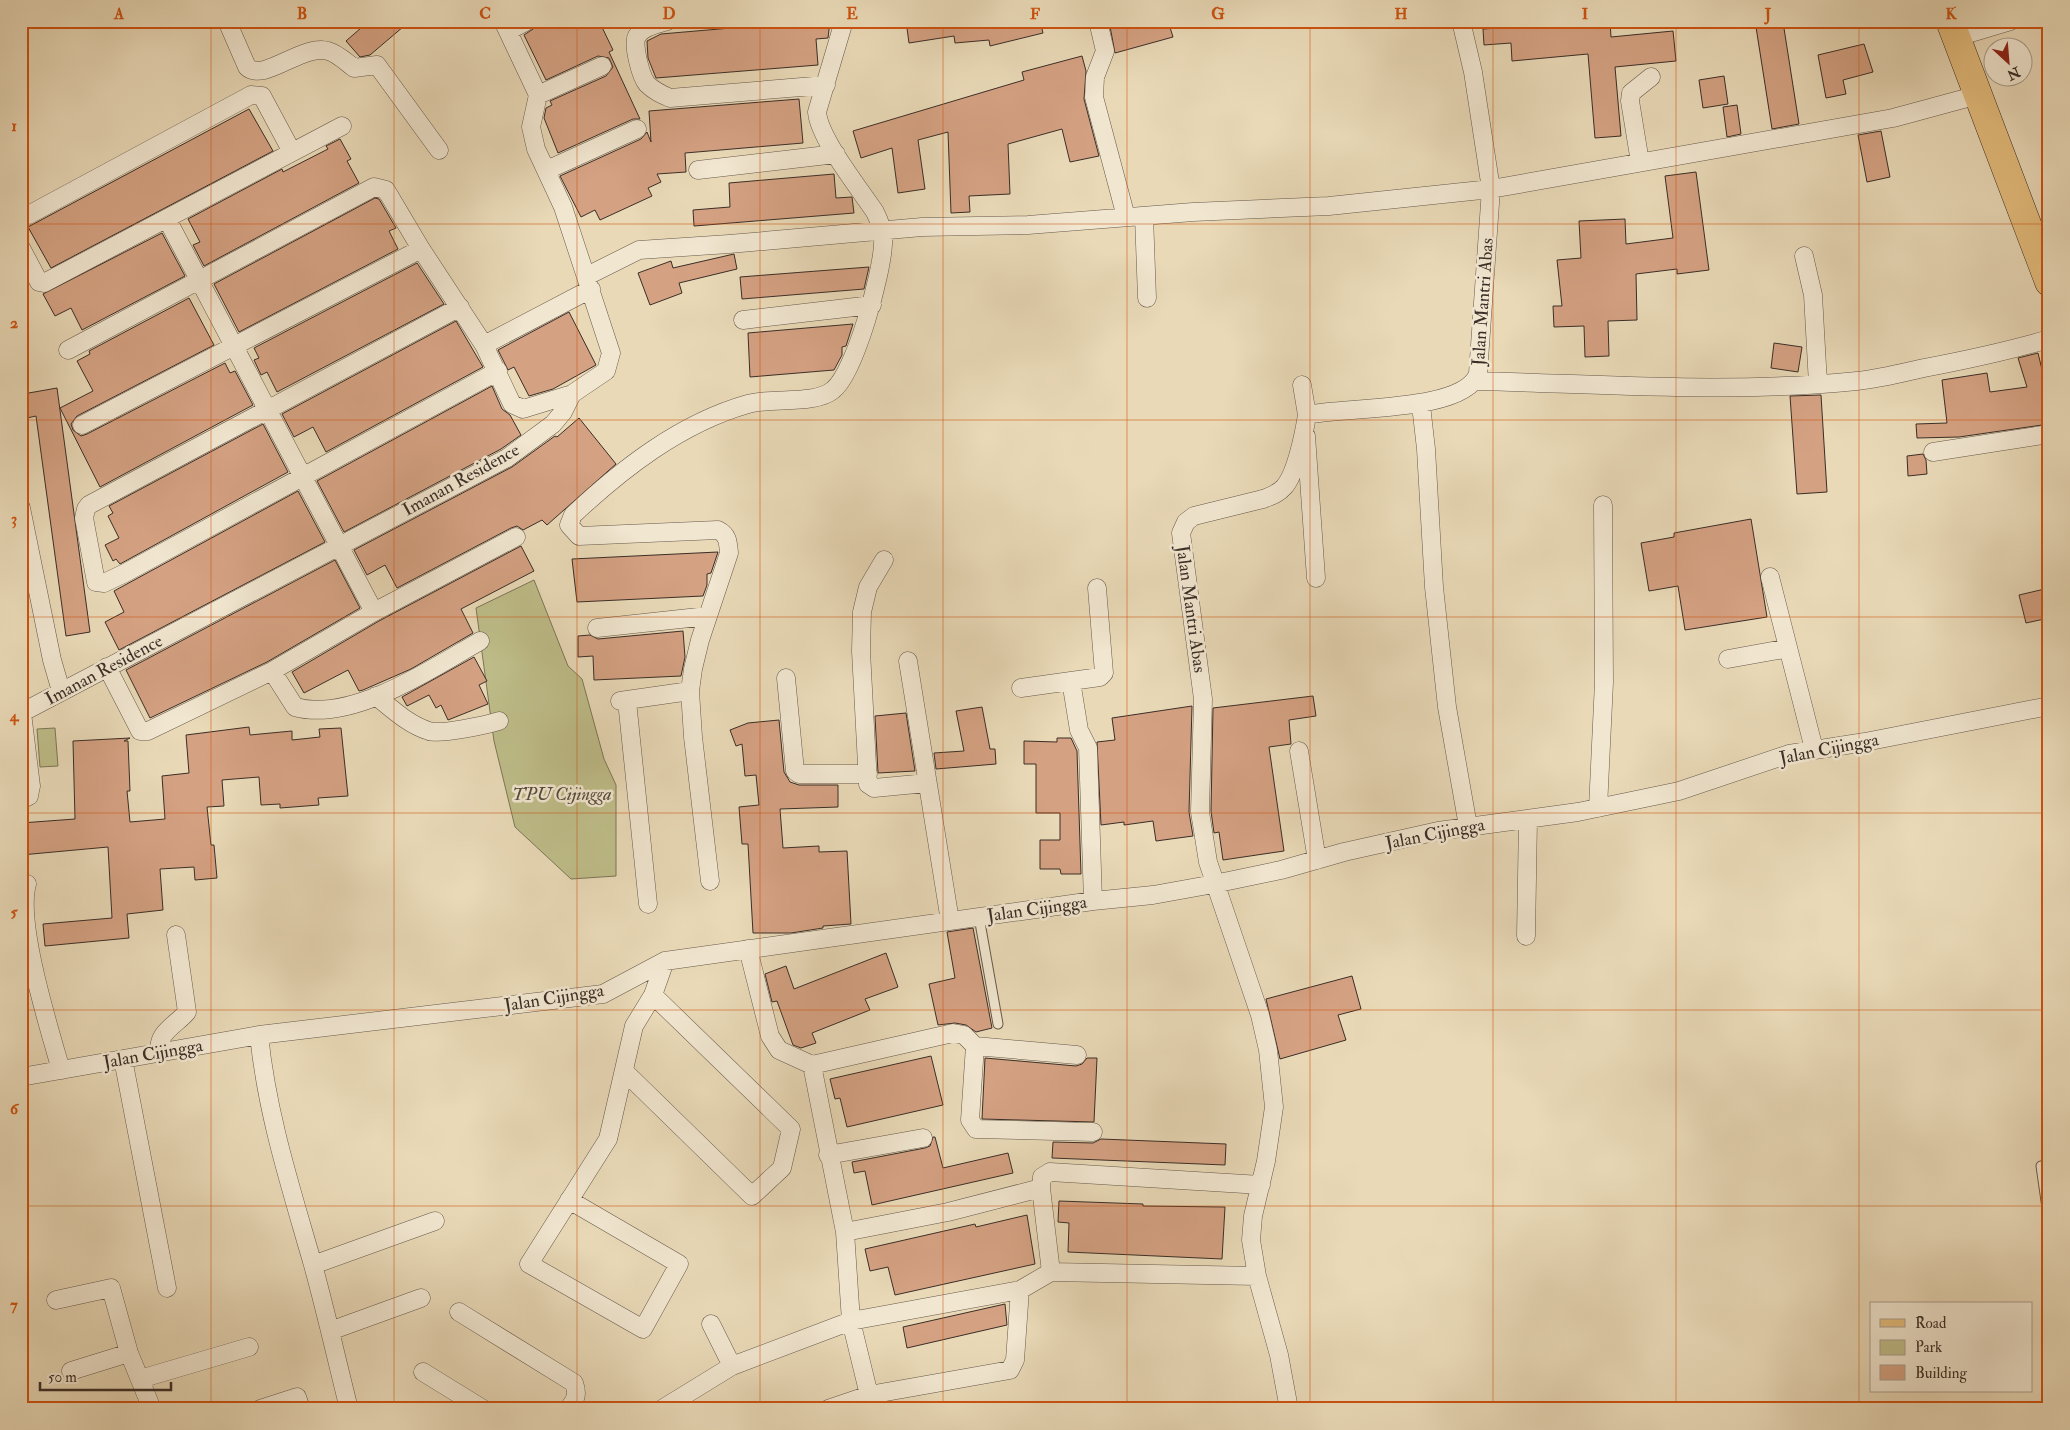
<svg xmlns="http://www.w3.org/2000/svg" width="2070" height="1430" viewBox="0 0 2070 1430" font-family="'IM FELL Double Pica',serif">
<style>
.green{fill:#bebd89;stroke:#7c7658}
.building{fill:#d4a182;stroke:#3a2e27}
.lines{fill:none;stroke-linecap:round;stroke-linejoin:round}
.lane-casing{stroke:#66594b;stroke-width:11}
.street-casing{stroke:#66594b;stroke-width:19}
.primary-casing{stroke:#3a2e27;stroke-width:29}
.lane{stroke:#f1e6d0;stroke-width:9}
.street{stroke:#f1e6d0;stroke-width:18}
.primary{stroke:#e4bc7c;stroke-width:28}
.grid{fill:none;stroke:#ce5310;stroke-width:1;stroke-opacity:0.55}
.labels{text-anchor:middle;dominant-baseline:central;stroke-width:5;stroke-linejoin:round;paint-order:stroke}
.street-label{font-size:18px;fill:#3a2e27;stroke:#f1e6d0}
.park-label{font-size:18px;font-style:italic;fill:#544b3b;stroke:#f1e6d0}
.neatline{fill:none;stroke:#ce5310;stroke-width:2}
.grid-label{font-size:16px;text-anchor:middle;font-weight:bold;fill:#ce5310}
</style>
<rect width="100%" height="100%" fill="#e9d9b7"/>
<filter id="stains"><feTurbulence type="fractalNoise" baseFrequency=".004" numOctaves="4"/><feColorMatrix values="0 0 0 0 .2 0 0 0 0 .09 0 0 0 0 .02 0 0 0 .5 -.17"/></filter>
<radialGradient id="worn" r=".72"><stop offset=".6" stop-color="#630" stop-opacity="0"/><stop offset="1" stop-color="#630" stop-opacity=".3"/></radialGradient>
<!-- green -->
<path class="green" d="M 534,580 L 568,666 L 582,679 L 604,759 L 616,785 L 616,876 L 571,879 L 515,827 L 494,741 L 476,608 Z
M 55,728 L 58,766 L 40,767 L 37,729 Z"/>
<!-- building -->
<path class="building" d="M 369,21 L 410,21 L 370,55 L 360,57 L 346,41 Z
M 538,21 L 599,21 L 613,50 L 609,52 L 640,119 L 633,119 L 558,153 L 544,118 L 546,108 L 552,105 L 550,101 L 606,76 L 613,67 L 609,58 L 598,56 L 546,80 L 524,35 L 536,27 Z
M 813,21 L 830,21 L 828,38 L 816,39 L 818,65 L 656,78 L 648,58 L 647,41 L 661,34 Z
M 906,21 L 1040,21 L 1043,33 L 990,46 L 989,40 L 955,43 L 954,36 L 909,43 Z
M 1109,21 L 1126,21 L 1128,27 L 1149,21 L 1168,21 L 1173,37 L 1115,53 Z
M 1610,21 L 1611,37 L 1673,31 L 1676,61 L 1615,67 L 1621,136 L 1595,138 L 1588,54 L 1512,61 L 1511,43 L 1484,45 L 1483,29 Z
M 1783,22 L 1799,124 L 1772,129 L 1756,27 Z
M 1864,44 L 1873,72 L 1843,80 L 1846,94 L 1826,98 L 1818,55 Z
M 1082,56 L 1086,71 L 1084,99 L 1099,156 L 1070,162 L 1062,129 L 1008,144 L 1010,194 L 969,196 L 970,212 L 951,213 L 948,132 L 918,140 L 925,189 L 898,193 L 892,148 L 861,158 L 853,131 L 1024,80 L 1022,72 Z
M 1724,76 L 1728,104 L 1703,108 L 1699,80 Z
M 799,99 L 803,143 L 685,153 L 686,172 L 657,174 L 661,182 L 648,188 L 652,196 L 600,220 L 595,210 L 581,217 L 560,176 L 641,139 L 647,132 L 651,142 L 649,111 Z
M 1737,105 L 1741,134 L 1727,137 L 1723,107 Z
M 249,109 L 273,151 L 51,268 L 28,227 Z
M 1881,131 L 1890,177 L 1867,182 L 1858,135 Z
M 340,139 L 351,159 L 347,161 L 359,183 L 204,266 L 193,245 L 200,242 L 188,219 L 282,169 L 283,172 L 328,149 L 326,146 Z
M 1696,172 L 1709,270 L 1677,274 L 1677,269 L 1636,274 L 1637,320 L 1608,321 L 1609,356 L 1585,357 L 1584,326 L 1554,327 L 1553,306 L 1562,306 L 1557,260 L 1581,258 L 1579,221 L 1625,219 L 1626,244 L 1673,238 L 1665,176 Z
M 834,174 L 836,198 L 852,197 L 854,213 L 694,226 L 693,210 L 730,207 L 729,183 Z
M 375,198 L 379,199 L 396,228 L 389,231 L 398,249 L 239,332 L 214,284 Z
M 162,233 L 185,276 L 82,330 L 71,308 L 55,316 L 43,294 Z
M 734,254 L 737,269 L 679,283 L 682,293 L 650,305 L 638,273 L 671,261 L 673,268 Z
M 417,263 L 444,304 L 277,392 L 267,372 L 261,375 L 254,360 L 259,358 L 254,348 Z
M 869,267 L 864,289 L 742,299 L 740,277 Z
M 189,298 L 214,345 L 77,416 L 71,424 L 73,430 L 81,436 L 87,434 L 225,363 L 230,373 L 235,371 L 253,405 L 100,487 L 60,408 L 93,391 L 77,361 L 90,354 L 89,351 Z
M 569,312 L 596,365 L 553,389 L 529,396 L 514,367 L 508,370 L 498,350 Z
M 456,321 L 483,367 L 326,452 L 313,427 L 294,437 L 282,414 Z
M 853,324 L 846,346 L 842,347 L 842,355 L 834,370 L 750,377 L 748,333 Z
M 1774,343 L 1802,347 L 1798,372 L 1771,368 Z
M 2038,353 L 2044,378 L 2049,424 L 1959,437 L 1917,438 L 1916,424 L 1947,423 L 1942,380 L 1987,373 L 1990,392 L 2027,387 L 2018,358 Z
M 492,386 L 502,409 L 510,415 L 521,435 L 501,449 L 344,532 L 317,481 Z
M 57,388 L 90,632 L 66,636 L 36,416 L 27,418 L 23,394 Z
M 1821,395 L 1827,492 L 1797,494 L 1790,396 Z
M 579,418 L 616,464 L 547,525 L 542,520 L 523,530 L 517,526 L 511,528 L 397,588 L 385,565 L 367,575 L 354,550 L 512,467 L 555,436 L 557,437 Z
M 263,424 L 288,472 L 120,564 L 116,559 L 113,561 L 105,545 L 119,538 L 108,516 L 113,513 L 109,506 Z
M 1923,454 L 1926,460 L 1927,474 L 1908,476 L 1907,456 Z
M 298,491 L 325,542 L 119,650 L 105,622 L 124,612 L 114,591 Z
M 1751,519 L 1767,617 L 1685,630 L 1678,586 L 1649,591 L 1641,543 L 1674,537 L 1674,533 Z
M 521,546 L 534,571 L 461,609 L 473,633 L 411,669 L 363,690 L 359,691 L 348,670 L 304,693 L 292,672 L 379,621 Z
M 718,552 L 711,573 L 707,574 L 707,585 L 703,596 L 577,602 L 572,559 Z
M 335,560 L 360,608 L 267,662 L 150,718 L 126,670 Z
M 2049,588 L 2049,618 L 2026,623 L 2019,595 Z
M 683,631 L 685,657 L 681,676 L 594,680 L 593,656 L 578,657 L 578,636 L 590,635 L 598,639 Z
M 474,657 L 487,681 L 479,685 L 488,704 L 448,720 L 441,705 L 436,708 L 429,695 L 407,706 L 402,697 Z
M 1313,696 L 1316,716 L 1289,720 L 1291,744 L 1269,747 L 1284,851 L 1223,860 L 1219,832 L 1214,833 L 1211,811 L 1213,708 Z
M 1192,706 L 1189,812 L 1193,836 L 1156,841 L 1153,821 L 1124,825 L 1124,822 L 1101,825 L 1097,742 L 1115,740 L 1112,718 Z
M 982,707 L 990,749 L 995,749 L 996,764 L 936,769 L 934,753 L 964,751 L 956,711 Z
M 906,713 L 915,771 L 878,773 L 875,716 Z
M 779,720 L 784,772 L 790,782 L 799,785 L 838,785 L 838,807 L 780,809 L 783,848 L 819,846 L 819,852 L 847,851 L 851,924 L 823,926 L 823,928 L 791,933 L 753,933 L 748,844 L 742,844 L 739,807 L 759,805 L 756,775 L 745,776 L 742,744 L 736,746 L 730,730 L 748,723 Z
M 249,727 L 250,735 L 292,731 L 292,740 L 320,737 L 319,729 L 341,728 L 348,796 L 318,798 L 319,805 L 280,808 L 280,804 L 261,805 L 259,777 L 222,780 L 224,806 L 207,807 L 211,845 L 214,845 L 217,878 L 195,880 L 194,867 L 160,869 L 163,910 L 127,914 L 129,938 L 45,946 L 43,924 L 112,918 L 108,847 L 21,855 L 21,823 L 75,819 L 73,741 L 130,738 L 124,741 L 128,741 L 130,791 L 127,791 L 130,822 L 165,819 L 162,776 L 189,773 L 186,735 Z
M 1057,738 L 1071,738 L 1077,751 L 1081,874 L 1061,874 L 1060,869 L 1040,869 L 1040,840 L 1060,840 L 1060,813 L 1036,813 L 1036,764 L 1024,764 L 1024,741 L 1057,742 Z
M 973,928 L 992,1028 L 976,1032 L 966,1025 L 955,1023 L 938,1025 L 929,984 L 955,978 L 947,932 Z
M 886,953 L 898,987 L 865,999 L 870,1010 L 812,1033 L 816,1043 L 801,1048 L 793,1045 L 777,1001 L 772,1002 L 765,974 L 786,966 L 794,989 Z
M 1352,976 L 1361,1009 L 1338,1015 L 1346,1040 L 1280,1059 L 1266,999 Z
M 931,1056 L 943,1105 L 847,1127 L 840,1098 L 835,1099 L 830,1079 Z
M 985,1058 L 1076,1066 L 1082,1064 L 1087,1058 L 1097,1058 L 1094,1122 L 982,1119 Z
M 933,1137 L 935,1137 L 943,1168 L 1008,1153 L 1013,1173 L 872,1205 L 865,1171 L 854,1173 L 852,1162 L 925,1148 L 930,1146 Z
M 1101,1139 L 1226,1144 L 1225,1165 L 1052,1158 L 1053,1142 L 1093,1143 Z
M 1059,1201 L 1143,1204 L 1143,1206 L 1225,1207 L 1222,1259 L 1068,1252 L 1069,1223 L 1058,1222 Z
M 1027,1215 L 1035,1264 L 895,1295 L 888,1267 L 870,1271 L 865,1249 L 975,1224 L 976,1227 Z
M 1005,1304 L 1007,1325 L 907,1348 L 903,1327 Z"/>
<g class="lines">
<!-- lane casing -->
<g class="lane-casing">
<path id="lane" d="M 979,917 L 998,1024
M 2041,1166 L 2049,1222"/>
</g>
<!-- street casing -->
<g class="street-casing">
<path id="street" d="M 227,21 L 247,67 C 264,83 303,43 328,51 C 337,53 346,62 354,68 L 377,65 L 439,150
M 668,21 C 658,24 643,26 637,36 C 632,44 641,77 647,84 C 654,91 661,94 670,98 L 826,85
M 1098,21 L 1105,51 L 1095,77 L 1094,97 L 1126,217
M 508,31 L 527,21
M 1961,36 L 2011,21
M 538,95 L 602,66
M 1640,162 L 1630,101 L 1631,93 L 1651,77
M 547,170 L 637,129
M 698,170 L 836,154
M 1144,216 L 1147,298
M 21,219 L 251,95 L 262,96 L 292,152
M 167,219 L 374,612
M 21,248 L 39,282 L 44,283 L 342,126
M 1804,256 L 1813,295 L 1818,384
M 587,276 L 639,250 L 729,244 L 922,227 L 1028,225 L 1193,212 L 1329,206 L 1491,189 L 1893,118 L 1978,95
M 460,307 L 89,505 L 86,509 L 84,518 L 96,582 L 104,583 L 125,573 L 498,371
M 743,320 L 872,305
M 484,345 L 591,289
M 68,350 L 374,187 L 386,190 L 421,249 L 484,345 L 512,404 L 523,409 L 572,394
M 1476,381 C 1602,384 1730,394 1857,381 C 1879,379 1902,373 1924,368 C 1966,360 2008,351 2049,339
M 1302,385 L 1307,415
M 1421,405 L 1426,449 L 1434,587 L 1447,707 L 1468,826
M 82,425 L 421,249
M 1306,436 L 1316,578
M 1933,452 L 2049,434
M 21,508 L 52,660 L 61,691
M 884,560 L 868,587 L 862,612 L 861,651 L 868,784 L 874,788 L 927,783
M 1770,577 L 1814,749
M 597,628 L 708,616
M 1728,659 L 1784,649 L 1787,650
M 908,661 L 950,921
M 107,667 L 140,731 L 148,731 L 272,671 L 374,612 L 516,537
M 272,671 L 295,707 C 352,723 433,668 480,641
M 786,678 L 795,771 L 799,774 L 868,774
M 1071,681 L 1100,677 L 1104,673 L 1097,588
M 1021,688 L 1071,681 L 1079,730 L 1088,748 L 1093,901
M 376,696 C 392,709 409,725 429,731 C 440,735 486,725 499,721
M 620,701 L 690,691
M 627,701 L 648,904
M 21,713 L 507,458 L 553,424 L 563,412 L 572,394 L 606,371 L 611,353 L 563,207 L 536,149 L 531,127 L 538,95 L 503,21
M 1299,751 L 1317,860
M 21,800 L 29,796 L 31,786 L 22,713
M 1598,808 L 1604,682 L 1603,505
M 710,881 L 693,737 L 690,691 L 693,669 L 700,640 L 729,553 C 728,542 728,535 718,530 L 579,536 L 569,525 L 573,515 C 623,468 681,423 748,404 C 772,397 815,405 833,390 C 855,373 882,273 883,244 C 884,233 880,222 875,212 C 859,188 819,138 817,112 L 844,21
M 27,884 C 16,923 49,1028 61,1070
M 1526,936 L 1528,819
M 748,949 L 770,1036 L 779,1050 L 812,1065 L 845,1232 L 851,1321 L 869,1395
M 259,1035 C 267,1115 291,1188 313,1265 C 326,1312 337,1361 349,1409
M 975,1046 L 1077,1055
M 160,1052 C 156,1033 176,1025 187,1012 L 176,935
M 123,1059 L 167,1288
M 812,1065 L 953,1033 L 964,1035 L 975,1046 L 970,1120 L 976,1129 L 1093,1132
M 624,1071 L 752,1196 L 782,1168 L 791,1129 L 653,995
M 21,1077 L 259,1035 L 603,994 L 665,961 L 1093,901 L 1153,895 L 1214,884 L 1281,870 L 1344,852 L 1438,831 L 1578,812 L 1679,791 L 1789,754 L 1865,742 L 2049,706
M 828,1155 L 923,1138
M 1041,1188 L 1051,1272
M 569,1200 L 679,1264 L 643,1329 L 529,1264 L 608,1139 L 634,1026 L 653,995 L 665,961
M 845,1232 L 948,1212 L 1041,1188 L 1042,1177 L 1050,1172 L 1261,1185
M 313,1265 L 435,1221
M 56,1300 L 111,1288 L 129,1353 L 152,1409
M 459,1312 L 574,1383 C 578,1394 576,1400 568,1409
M 711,1324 L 732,1366
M 330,1331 L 421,1298
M 71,1371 L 129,1353
M 423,1372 L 483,1409
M 140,1379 L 249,1347
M 260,1409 L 297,1397 L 301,1409
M 662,1409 L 732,1366 L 851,1321 L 1020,1290 L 1051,1272 L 1257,1276
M 828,1409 L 869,1395 L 1010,1370 L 1015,1360 L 1020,1290
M 1289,1409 L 1279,1355 L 1257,1276 L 1251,1240 L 1253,1216 L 1266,1161 L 1274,1107 L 1268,1050 L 1260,1015 L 1208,862 L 1200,812 L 1203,699 L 1181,533 L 1186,522 L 1194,516 L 1263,499 C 1271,496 1278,494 1284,487 C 1296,474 1304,434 1307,415 C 1344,406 1463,413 1478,374 L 1491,189 L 1473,72 L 1461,21"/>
</g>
<!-- primary casing -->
<g class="primary-casing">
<path id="primary" d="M 1950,21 L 2049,282"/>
</g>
<!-- lane -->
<use href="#lane" class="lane"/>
<!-- street -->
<use href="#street" class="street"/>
<!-- primary -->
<use href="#primary" class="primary"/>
</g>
<!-- grid -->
<path class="grid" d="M 211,21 L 211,1409M 394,21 L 394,1409M 577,21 L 577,1409M 760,21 L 760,1409M 943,21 L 943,1409M 1127,21 L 1127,1409M 1310,21 L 1310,1409M 1493,21 L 1493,1409M 1676,21 L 1676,1409M 1859,21 L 1859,1409M 21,224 L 2049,224M 21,420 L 2049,420M 21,617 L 2049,617M 21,813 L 2049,813M 21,1010 L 2049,1010M 21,1206 L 2049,1206"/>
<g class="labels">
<!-- street labels -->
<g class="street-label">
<text transform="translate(1483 302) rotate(-86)">Jalan Mantri Abas</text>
<text transform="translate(461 480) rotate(-29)">Imanan Residence</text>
<text transform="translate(1191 609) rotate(82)">Jalan Mantri Abas</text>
<text transform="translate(104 670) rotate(-28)">Imanan Residence</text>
<text transform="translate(1829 749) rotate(-11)">Jalan Cijingga</text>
<text transform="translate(1435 834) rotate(-11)">Jalan Cijingga</text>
<text transform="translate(1037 909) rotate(-8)">Jalan Cijingga</text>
<text transform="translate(554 998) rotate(-9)">Jalan Cijingga</text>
<text transform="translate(153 1054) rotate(-10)">Jalan Cijingga</text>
</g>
<!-- park labels -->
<g class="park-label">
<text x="562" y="794">TPU Cijingga</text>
</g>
</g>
<!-- margin -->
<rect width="2070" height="1430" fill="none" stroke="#e9d9b7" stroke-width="55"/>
<!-- legend -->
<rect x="1870" y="1302" width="162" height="90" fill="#f1e6d0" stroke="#a89c8c"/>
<rect x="1880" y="1319" width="25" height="8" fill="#e4bc7c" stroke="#a89c8c"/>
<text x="1915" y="1328" font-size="15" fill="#3a2e27">Road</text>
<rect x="1880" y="1340" width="25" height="15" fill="#bebd89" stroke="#a89c8c"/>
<text x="1915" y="1352" font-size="15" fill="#3a2e27">Park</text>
<rect x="1880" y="1365" width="25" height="15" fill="#d4a182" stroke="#a89c8c"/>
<text x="1915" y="1378" font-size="15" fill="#3a2e27">Building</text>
<!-- north arrow -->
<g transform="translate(2008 62) rotate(154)"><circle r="24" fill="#f1e6d0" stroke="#a89c8c"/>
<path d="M0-4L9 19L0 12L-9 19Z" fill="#8f2418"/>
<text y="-8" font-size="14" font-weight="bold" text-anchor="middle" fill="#3a2e27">N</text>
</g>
<!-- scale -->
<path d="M40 1382v8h131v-8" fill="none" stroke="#3a2e27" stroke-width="2.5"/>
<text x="48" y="1382" font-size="15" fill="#3a2e27" stroke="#f1e6d0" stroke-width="4" paint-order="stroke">50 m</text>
<rect x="28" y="28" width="2014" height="1374" class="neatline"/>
<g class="grid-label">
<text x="119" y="19">A</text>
<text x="302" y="19">B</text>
<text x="485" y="19">C</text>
<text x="669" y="19">D</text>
<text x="852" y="19">E</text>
<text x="1035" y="19">F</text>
<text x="1218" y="19">G</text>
<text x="1401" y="19">H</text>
<text x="1585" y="19">I</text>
<text x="1768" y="19">J</text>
<text x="1951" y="19">K</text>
<text x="14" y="131">1</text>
<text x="14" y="328">2</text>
<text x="14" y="524">3</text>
<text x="14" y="721">4</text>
<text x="14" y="917">5</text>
<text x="14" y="1114">6</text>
<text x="14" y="1310">7</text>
</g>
<rect width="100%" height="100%" filter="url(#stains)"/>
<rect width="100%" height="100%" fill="url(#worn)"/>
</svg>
